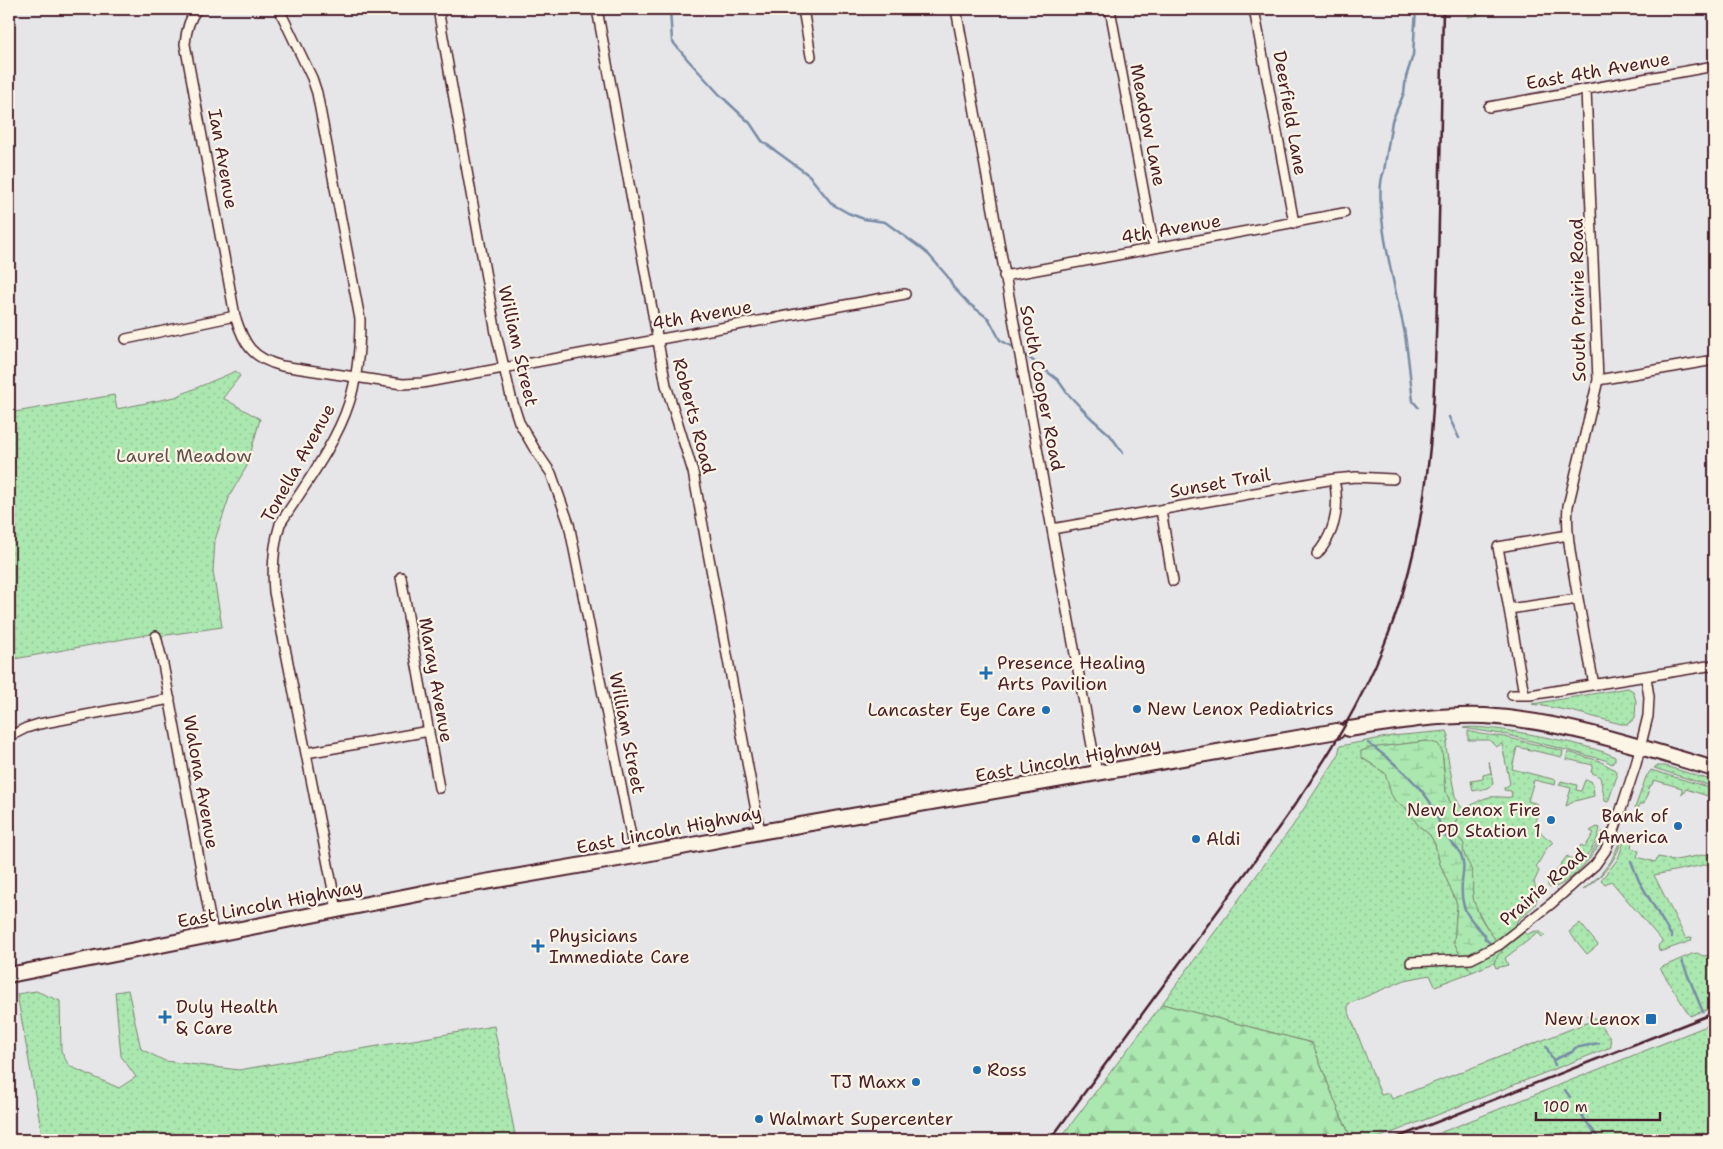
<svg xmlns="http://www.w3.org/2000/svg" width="1723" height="1149" viewBox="0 0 1723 1149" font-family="'Shantell Sans',sans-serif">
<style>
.green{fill:url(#green-dots);stroke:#7a846e}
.forest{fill:url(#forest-firs);stroke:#7a846e}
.wetland{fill:url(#wetland-marsh);stroke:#7a846e}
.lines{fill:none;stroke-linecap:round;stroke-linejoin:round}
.stream{stroke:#788ca5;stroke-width:2.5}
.minor-casing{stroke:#4a1f2b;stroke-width:12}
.primary-casing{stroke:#4a1f2b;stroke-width:18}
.minor{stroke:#fcf5e5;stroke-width:9}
.primary{stroke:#fcf5e5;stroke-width:14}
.rail{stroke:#4a1f2b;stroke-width:2.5}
.poi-dot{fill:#1f6fb2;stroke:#fcf5e5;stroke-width:2}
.labels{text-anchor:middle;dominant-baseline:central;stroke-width:4.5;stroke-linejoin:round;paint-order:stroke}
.street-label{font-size:18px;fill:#4a1f2b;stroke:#fcf5e5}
.park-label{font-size:18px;fill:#62514c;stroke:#fcf5e5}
.poi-label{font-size:18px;fill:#4a1f2b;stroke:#fcf5e5;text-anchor:start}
</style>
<defs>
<pattern id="green-dots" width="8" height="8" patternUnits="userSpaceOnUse" patternTransform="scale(1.25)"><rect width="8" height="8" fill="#aae8b0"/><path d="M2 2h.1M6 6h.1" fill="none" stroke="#94c798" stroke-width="1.8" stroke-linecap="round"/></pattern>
<pattern id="forest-firs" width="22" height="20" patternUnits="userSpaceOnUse" patternTransform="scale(1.25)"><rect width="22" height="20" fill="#aae8b0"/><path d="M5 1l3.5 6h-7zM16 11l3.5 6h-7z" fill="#94c798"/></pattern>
<pattern id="wetland-marsh" width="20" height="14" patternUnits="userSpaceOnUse" patternTransform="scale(1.25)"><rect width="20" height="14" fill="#aae8b0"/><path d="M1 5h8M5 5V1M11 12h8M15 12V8" fill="none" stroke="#94c798"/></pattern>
</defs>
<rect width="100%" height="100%" fill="#e6e6e9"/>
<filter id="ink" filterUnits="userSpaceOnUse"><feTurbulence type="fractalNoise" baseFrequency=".02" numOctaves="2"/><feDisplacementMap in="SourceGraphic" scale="10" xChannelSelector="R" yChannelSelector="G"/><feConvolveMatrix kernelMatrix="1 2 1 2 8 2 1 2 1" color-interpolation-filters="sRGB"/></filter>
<g filter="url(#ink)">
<!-- green -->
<path class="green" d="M 1468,9 L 1511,9 L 1468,17 Z
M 236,371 L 240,376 L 223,398 L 260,419 L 247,466 L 230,495 L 215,540 L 213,572 L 222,627 L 160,636 L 151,634 L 9,660 L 9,413 L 114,395 L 117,409 L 175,397 Z
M 1628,688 L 1633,691 L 1636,701 L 1635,718 L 1628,724 L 1621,724 L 1571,711 L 1532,704 Z
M 1463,728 C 1485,723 1596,745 1615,757 L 1615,760 L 1612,764 L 1605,760 L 1508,735 Z
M 1447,731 L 1449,736 L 1446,747 L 1455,796 L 1459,804 L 1464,810 C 1471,805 1483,798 1490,797 C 1497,796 1505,798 1512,797 L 1511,791 L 1504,790 L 1504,788 L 1510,784 L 1502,744 L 1496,747 L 1489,740 L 1468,740 L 1468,731 L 1480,734 L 1505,737 L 1563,751 L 1562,757 L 1517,747 L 1512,769 L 1556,780 L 1555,785 L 1534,780 L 1528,801 L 1538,804 C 1533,824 1537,832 1553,842 L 1547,848 L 1536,867 L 1539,871 L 1534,882 L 1538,895 L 1535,905 L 1516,922 L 1527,935 C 1534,930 1539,929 1545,936 L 1542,937 L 1538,933 L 1505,958 L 1508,965 L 1496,968 L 1494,963 L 1501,944 L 1491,935 L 1474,904 L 1472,889 L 1472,872 L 1463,852 L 1462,841 C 1453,834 1452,829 1457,819 L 1446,792 L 1443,758 L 1427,741 L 1387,746 L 1361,751 L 1362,758 L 1385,773 L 1389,783 L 1406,808 L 1418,825 L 1430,835 L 1435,844 L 1440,864 L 1457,904 L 1454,942 L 1463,960 L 1472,972 L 1435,986 L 1430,975 L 1405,980 L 1348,1004 L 1348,1010 L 1381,1095 L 1389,1093 L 1392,1099 L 1589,1022 L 1587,1015 L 1591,1014 L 1610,1037 L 1611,1047 L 1373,1140 L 1352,1140 L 1338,1109 L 1312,1043 L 1162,1004 L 1292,827 L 1338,756 L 1340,746 L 1392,736 Z
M 1568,752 L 1600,761 L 1615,770 L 1617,776 L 1608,802 L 1605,801 L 1600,777 L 1591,772 L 1593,765 L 1566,759 Z
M 1489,761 L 1493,784 L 1488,788 L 1473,791 L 1471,781 L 1483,779 L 1483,775 L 1491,773 Z
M 1656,766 L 1665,766 L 1714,781 L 1714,787 L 1654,768 Z
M 1651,770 L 1714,789 L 1714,798 L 1686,789 L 1682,795 L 1682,788 L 1654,780 L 1652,785 L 1650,786 L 1644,804 L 1640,804 L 1638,809 L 1635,808 L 1646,777 Z
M 1585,780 L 1591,781 L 1593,785 L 1594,796 L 1575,801 L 1566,806 L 1571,788 L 1559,785 L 1561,781 L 1577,785 L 1576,790 L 1581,791 Z
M 1597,827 L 1600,828 C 1595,856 1570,871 1550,888 L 1548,886 L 1548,882 L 1567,856 L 1572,859 L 1581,845 L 1585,847 L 1594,833 L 1590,831 Z
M 1603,831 C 1604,848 1568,886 1552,888 L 1588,858 L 1595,847 Z
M 1630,832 L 1634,835 L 1629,835 L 1628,839 L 1632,840 L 1631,848 L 1639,851 L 1637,857 L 1655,862 L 1658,857 L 1669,859 L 1670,861 L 1714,853 L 1714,863 L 1654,875 L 1686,939 L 1692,937 L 1691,941 L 1662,951 L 1659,950 L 1658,946 L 1662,941 L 1611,881 L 1605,884 L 1601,880 L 1618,859 L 1626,836 Z
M 1624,835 C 1615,862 1606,873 1583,890 L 1599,876 L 1611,861 L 1622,837 Z
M 1580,923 L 1598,945 L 1587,954 L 1569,932 Z
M 1697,953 L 1703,956 L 1714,955 L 1714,1007 L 1690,1016 L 1660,968 L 1692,954 Z
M 128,990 L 141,1049 L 165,1061 L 239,1070 L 494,1026 L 516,1140 L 43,1140 L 17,994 L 36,991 L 60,1001 L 61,1051 L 69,1066 L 119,1088 L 136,1077 L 121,1056 L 115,992 Z
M 1714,1023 L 1714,1140 L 1422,1140 Z"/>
<!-- forest -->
<path class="forest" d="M 1162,1004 L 1312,1043 L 1338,1109 L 1352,1140 L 1059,1140 Z"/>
<!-- wetland -->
<path class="wetland" d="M 1427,741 L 1438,744 L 1442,751 L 1446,792 L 1457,819 C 1450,833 1455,833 1464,844 C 1461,854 1468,860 1471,869 C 1475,881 1470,893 1475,904 C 1478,915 1486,927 1492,935 C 1497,941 1501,944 1502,952 L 1498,955 L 1494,963 L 1472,972 L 1459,953 L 1454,942 L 1457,904 L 1440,864 L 1435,844 L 1430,835 L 1418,825 L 1406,808 L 1395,801 L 1391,794 L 1385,773 L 1361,757 L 1361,751 L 1370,748 Z"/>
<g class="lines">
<!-- stream -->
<path class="stream" d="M 670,9 L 672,41 L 688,60 L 720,95 L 750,123 L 762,141 L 810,176 L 811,178 L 832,204 L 848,213 L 864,219 L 885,222 L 918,246 L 929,255 L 948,277 L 953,287 L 968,303 L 989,319 L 1000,340 L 1011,346
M 1416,9 L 1413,55 L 1406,77 L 1404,93 L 1392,121 L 1384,171 C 1371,200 1397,295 1404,329 C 1408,352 1410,377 1413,401 L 1418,407
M 1023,353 L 1058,380 L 1067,393 L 1090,417 L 1110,435 L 1123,453
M 1449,417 L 1459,438
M 1368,743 C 1390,759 1419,782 1433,807 C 1437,816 1440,826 1445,835 C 1449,842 1458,847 1461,855 C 1465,864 1463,872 1462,882 C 1460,908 1467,917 1485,935 L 1485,939 L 1489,942
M 1631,861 L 1639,881 L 1672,937
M 1682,961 L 1703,1012
M 1711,1029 L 1714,1037
M 1546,1046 L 1555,1065
M 1553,1060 L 1572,1052 L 1575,1048 L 1599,1043
M 1565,1090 L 1570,1097
M 1577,1109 L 1600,1140"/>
<!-- minor casing -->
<g class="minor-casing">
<path id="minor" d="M 197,9 C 189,19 186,32 185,44 L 235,316 C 244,345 252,358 282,366 L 388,382 L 403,384 L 422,383 L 905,294
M 279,9 L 312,78 L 317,93 L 360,319 C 360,346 358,376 349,403 C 337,442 303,488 280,524 C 273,547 272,568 274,592 L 337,910
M 438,9 L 496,333 L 511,397 L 519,422 L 534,448 L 551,473 L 569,524 L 635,856
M 597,9 L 666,385 L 693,472 L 760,832
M 803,9 L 811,56
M 956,9 L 1097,773
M 1110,9 L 1154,248
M 1254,9 L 1294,223
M 1586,90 L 1598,380 L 1568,506 C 1566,529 1570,552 1574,575 C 1580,612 1587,648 1594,685
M 1489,107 L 1714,66
M 1004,276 L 1344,213
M 126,339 L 235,316
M 1598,380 L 1714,360
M 1161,510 L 1173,581
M 1052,529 L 1334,479 L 1356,477 L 1393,479
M 1317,554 C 1336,532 1340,507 1334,479
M 401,577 L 439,788
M 1509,609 L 1578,599
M 156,636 L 163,664 L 213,934
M 1524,694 L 1498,547 L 1568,535
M 1512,695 L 1530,695 L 1714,665
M 12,735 L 26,728 L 39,724 L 170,699
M 306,753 L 429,731
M 1411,962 L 1471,959 L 1499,945 L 1552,903 L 1595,865 L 1605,851 L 1615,828 L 1636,764 L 1648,716 L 1649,697 L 1646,677"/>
</g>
<!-- primary casing -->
<g class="primary-casing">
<path id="primary" d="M 1349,729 C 1394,722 1440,714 1485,716 C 1564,721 1639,747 1714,769
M 9,975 L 433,891 L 635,856 L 760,832 L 1337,731"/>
</g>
<!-- minor -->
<use href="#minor" class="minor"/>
<!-- primary -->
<use href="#primary" class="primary"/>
<!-- rail -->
<path class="rail" d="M 1050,1140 C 1107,1061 1165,983 1223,904 C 1297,803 1366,714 1403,592 C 1432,495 1435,396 1437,296 C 1440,200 1441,104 1443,9
M 1391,1140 L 1714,1013"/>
</g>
</g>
<!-- markers -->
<g class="poi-dot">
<path d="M983.5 665.5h5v5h5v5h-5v5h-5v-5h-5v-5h5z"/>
<circle cx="1137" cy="709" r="5"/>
<circle cx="1046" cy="710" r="5"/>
<circle cx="1551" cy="820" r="5"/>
<circle cx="1678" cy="826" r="5"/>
<circle cx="1196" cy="839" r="5"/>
<path d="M535.5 938.5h5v5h5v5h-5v5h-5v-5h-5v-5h5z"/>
<path d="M162.5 1009.5h5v5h5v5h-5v5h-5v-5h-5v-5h5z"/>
<rect x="1645" y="1013" width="12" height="12" rx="2.5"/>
<circle cx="977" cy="1070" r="5"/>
<circle cx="916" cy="1082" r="5"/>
<circle cx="759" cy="1119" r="5"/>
</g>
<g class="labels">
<!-- street labels -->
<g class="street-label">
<text transform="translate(1598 71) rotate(-10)">East 4th Avenue</text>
<text transform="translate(1290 113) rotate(80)">Deerfield Lane</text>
<text transform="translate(1148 125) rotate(79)">Meadow Lane</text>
<text transform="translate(223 159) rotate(80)">Ian Avenue</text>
<text transform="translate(1171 229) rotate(-10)">4th Avenue</text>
<text transform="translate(1578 300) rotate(-91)">South Prairie Road</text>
<text transform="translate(702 315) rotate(-10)">4th Avenue</text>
<text transform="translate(518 346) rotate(77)">William Street</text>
<text transform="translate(1042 388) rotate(79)">South Cooper Road</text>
<text transform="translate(694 416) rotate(75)">Roberts Road</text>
<text transform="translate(298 463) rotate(-61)">Tonella Avenue</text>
<text transform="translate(1220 483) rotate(-10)">Sunset Trail</text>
<text transform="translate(436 680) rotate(80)">Maray Avenue</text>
<text transform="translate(627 733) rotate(79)">William Street</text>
<text transform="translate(1068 760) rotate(-10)">East Lincoln Highway</text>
<text transform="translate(201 782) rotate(80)">Walona Avenue</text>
<text transform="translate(669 830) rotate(-11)">East Lincoln Highway</text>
<text transform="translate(1543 887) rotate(-41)">Prairie Road</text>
<text transform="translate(270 904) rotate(-11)">East Lincoln Highway</text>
</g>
<!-- park labels -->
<g class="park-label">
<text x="184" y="456">Laurel Meadow</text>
</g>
<!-- poi labels -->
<g class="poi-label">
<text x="997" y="663">Presence Healing<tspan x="997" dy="21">Arts Pavilion</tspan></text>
<text x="1147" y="709">New Lenox Pediatrics</text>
<text x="1036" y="710" text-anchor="end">Lancaster Eye Care</text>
<text x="1541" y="810" text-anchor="end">New Lenox Fire<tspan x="1541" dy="21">PD Station 1</tspan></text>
<text x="1668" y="816" text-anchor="end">Bank of<tspan x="1668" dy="21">America</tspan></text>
<text x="1206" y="839">Aldi</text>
<text x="549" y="936">Physicians<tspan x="549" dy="21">Immediate Care</tspan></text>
<text x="176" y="1007">Duly Health<tspan x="176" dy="21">&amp; Care</tspan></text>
<text x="1640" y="1019" text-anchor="end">New Lenox</text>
<text x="987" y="1070">Ross</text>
<text x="906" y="1082" text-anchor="end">TJ Maxx</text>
<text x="769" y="1119">Walmart Supercenter</text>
</g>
</g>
<!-- margin -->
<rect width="1723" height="1149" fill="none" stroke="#fcf5e5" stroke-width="30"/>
<rect x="15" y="15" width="1693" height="1119" fill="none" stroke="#4a1f2b" stroke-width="2" filter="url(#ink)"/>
<!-- scale -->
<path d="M1536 1112v8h124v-8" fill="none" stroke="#4a1f2b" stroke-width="2.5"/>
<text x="1543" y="1112" font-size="15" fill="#4a1f2b" stroke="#fcf5e5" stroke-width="4" paint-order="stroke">100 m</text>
</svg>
